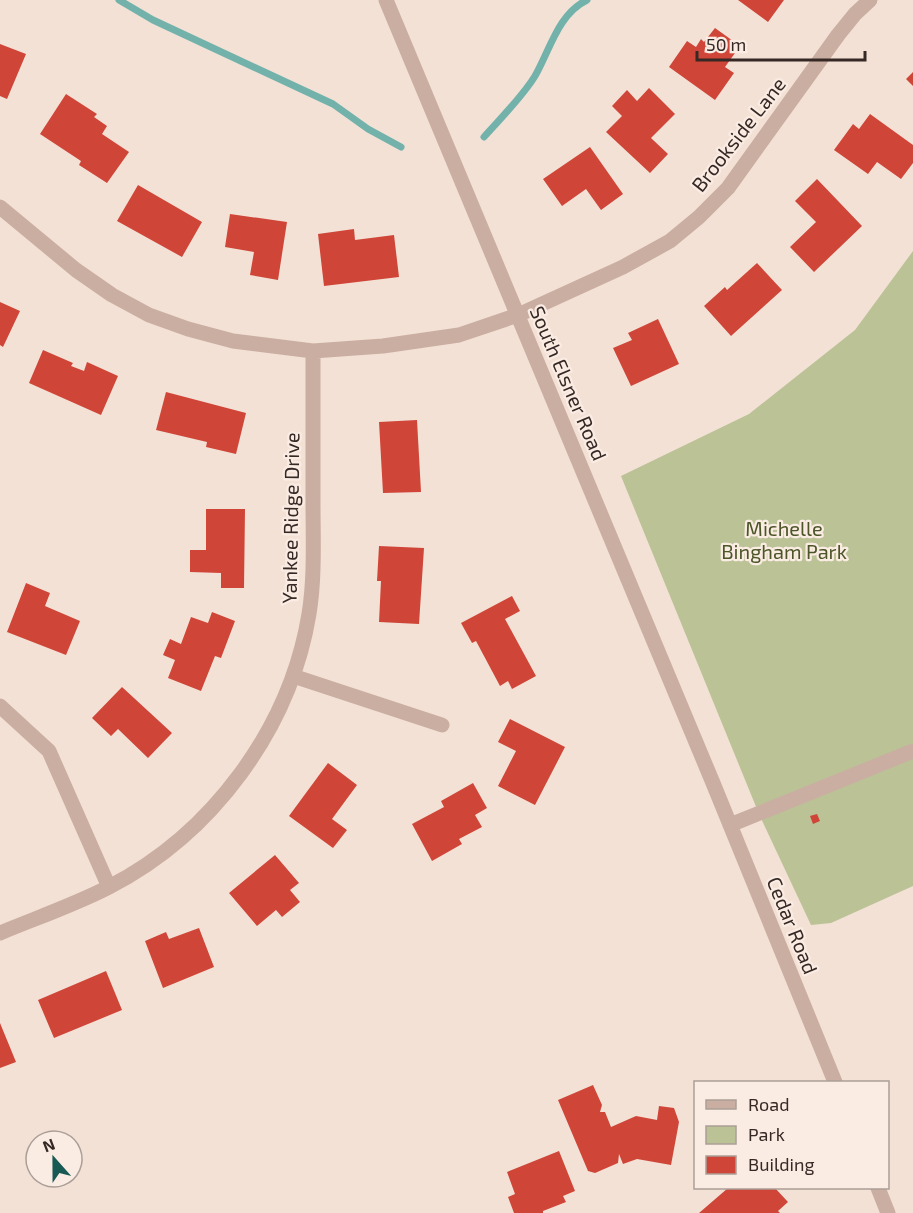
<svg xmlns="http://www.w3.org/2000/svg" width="913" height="1213" viewBox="0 0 913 1213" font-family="'Exo 2',sans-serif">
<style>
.green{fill:#bac296}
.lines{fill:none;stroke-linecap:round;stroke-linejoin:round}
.stream{stroke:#73b2ab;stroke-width:7}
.building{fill:#cf4638}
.minor{stroke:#cbaea2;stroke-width:15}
.labels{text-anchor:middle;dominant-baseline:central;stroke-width:4.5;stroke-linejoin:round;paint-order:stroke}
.street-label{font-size:20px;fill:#352825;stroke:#faece3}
.park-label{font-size:20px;fill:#4b5527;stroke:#faece3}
</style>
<rect width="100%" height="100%" fill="#f3e1d6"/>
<!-- green -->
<path class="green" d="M 913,251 L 913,886 L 831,923 L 811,925 L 759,814 L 621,476 L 749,414 L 855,330 Z"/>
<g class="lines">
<!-- stream -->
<path class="stream" d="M 119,0 L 153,20 L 333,104 L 368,129 L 401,147
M 484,137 C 500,119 523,96 535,76 C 550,50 558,14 587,0"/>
</g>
<!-- building -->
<path class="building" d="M 738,0 L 784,0 L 768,22 Z
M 715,28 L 740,46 L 725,67 L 734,73 L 715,100 L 669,67 L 687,41 L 696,47 L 701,39 L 704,42 Z
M 0,44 L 26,54 L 7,99 L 0,96 Z
M 913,72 L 913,86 L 906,79 Z
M 649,88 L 675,114 L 651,138 L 668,154 L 650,173 L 606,132 L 622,116 L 612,106 L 627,90 L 637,101 Z
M 66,94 L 97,114 L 94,117 L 107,126 L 102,134 L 129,152 L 107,183 L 79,165 L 81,161 L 40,134 Z
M 870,114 L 913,145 L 913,163 L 901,179 L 877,162 L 868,174 L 834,150 L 853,124 L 859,129 Z
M 590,147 L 623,194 L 601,210 L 586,189 L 562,206 L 543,179 Z
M 817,179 L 862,226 L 814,272 L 790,247 L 816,222 L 795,201 Z
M 138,185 L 202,222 L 182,257 L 117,221 Z
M 230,214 L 287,222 L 278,280 L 250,275 L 254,252 L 225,247 Z
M 354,229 L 355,240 L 394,235 L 399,277 L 324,286 L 318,234 Z
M 757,263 L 782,290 L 731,336 L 704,306 L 725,287 L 727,290 Z
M 0,302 L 20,311 L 3,347 L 0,345 Z
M 658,319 L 679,364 L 631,386 L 613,348 L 632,340 L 628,333 Z
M 43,350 L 73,363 L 71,366 L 84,371 L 87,362 L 118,376 L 101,415 L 29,383 Z
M 166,392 L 246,413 L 236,454 L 206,447 L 207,442 L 156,430 Z
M 417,420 L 421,492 L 383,493 L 379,422 Z
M 206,509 L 245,509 L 244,588 L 221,588 L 221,573 L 190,572 L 190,550 L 206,550 Z
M 379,546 L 424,548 L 419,624 L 379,622 L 381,581 L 377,581 Z
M 26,583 L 50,593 L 45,606 L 80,621 L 66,655 L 7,632 Z
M 512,596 L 520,611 L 505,619 L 536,676 L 512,689 L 508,681 L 500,686 L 476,641 L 472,643 L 461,623 Z
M 212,612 L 235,621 L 221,658 L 215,656 L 201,691 L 168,678 L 175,660 L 163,655 L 170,639 L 181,644 L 191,617 L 208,623 Z
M 122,687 L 172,733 L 148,758 L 118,729 L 111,736 L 92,718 Z
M 510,719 L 565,747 L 535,805 L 498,786 L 516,751 L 498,742 Z
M 328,763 L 357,785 L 332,819 L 347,830 L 333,848 L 289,816 Z
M 473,783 L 487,808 L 475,815 L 482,827 L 459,839 L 462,844 L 432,861 L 412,824 L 444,807 L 441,801 Z
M 817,814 L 820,821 L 813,824 L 810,816 Z
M 275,855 L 299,883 L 290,890 L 300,902 L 282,917 L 276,910 L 257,926 L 229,893 Z
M 199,928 L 214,967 L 163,988 L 145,941 L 166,932 L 169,939 Z
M 106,971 L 122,1010 L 54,1038 L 38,1000 Z
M 0,1023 L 16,1062 L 0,1068 Z
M 593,1085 L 602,1105 L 600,1112 L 605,1112 L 611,1127 L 636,1116 L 657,1120 L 659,1106 L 674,1108 L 679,1122 L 671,1165 L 637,1159 L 623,1164 L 619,1154 L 618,1163 L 595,1173 L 588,1171 L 558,1100 Z
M 559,1151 L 575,1191 L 563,1196 L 566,1202 L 543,1211 L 543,1213 L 514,1213 L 508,1197 L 515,1194 L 507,1172 Z
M 728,1188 L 775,1188 L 788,1202 L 778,1211 L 780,1213 L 699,1213 Z"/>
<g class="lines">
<!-- minor -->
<path class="minor" d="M 386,0 L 713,783 L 835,1082
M 0,207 L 76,270 L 112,295 L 149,315 L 188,329 L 233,341 L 313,351 L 383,346 L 459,335 L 518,315 L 623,267 L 670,241 L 699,217 L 728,188 L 838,35 L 855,14 L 870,0
M 293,676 L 442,725
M 0,706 L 49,751 L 109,887
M 730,825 L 913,751
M 0,933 C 36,918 74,905 109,887 C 212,834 290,729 309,614 C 315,577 313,539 313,501 C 313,451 313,401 313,351
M 878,1188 L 888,1213"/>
</g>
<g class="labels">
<!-- street labels -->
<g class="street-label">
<text transform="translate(738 134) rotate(-52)">Brookside Lane</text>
<text transform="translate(569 383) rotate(67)">South Elsner Road</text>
<text transform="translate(290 518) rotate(-89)">Yankee Ridge Drive</text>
<text transform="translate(793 925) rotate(68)">Cedar Road</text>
</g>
<!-- park labels -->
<g class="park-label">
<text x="784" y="528">Michelle<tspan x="784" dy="23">Bingham Park</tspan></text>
</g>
</g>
<!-- legend -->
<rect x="694" y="1081" width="195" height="108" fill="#faece3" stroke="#ab9e97" stroke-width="1.5"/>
<rect x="706" y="1100" width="30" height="9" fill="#cbaea2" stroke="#ab9e97" stroke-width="1.5"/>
<text x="748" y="1111" font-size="18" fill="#352825">Road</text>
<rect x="706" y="1126" width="30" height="18" fill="#bac296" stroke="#ab9e97" stroke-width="1.5"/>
<text x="748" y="1141" font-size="18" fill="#352825">Park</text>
<rect x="706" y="1156" width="30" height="18" fill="#cf4638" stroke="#ab9e97" stroke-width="1.5"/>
<text x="748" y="1171" font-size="18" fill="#352825">Building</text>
<!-- north arrow -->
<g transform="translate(54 1159) rotate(339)"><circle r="28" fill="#faece3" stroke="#ab9e97" stroke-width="1.5"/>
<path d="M0-4.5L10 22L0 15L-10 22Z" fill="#185954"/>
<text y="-9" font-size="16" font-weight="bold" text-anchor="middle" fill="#352825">N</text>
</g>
<!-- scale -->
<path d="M697 51v9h168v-9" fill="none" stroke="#352825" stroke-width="3"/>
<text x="706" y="51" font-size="18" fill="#352825" stroke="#faece3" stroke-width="4.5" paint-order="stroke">50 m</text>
</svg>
